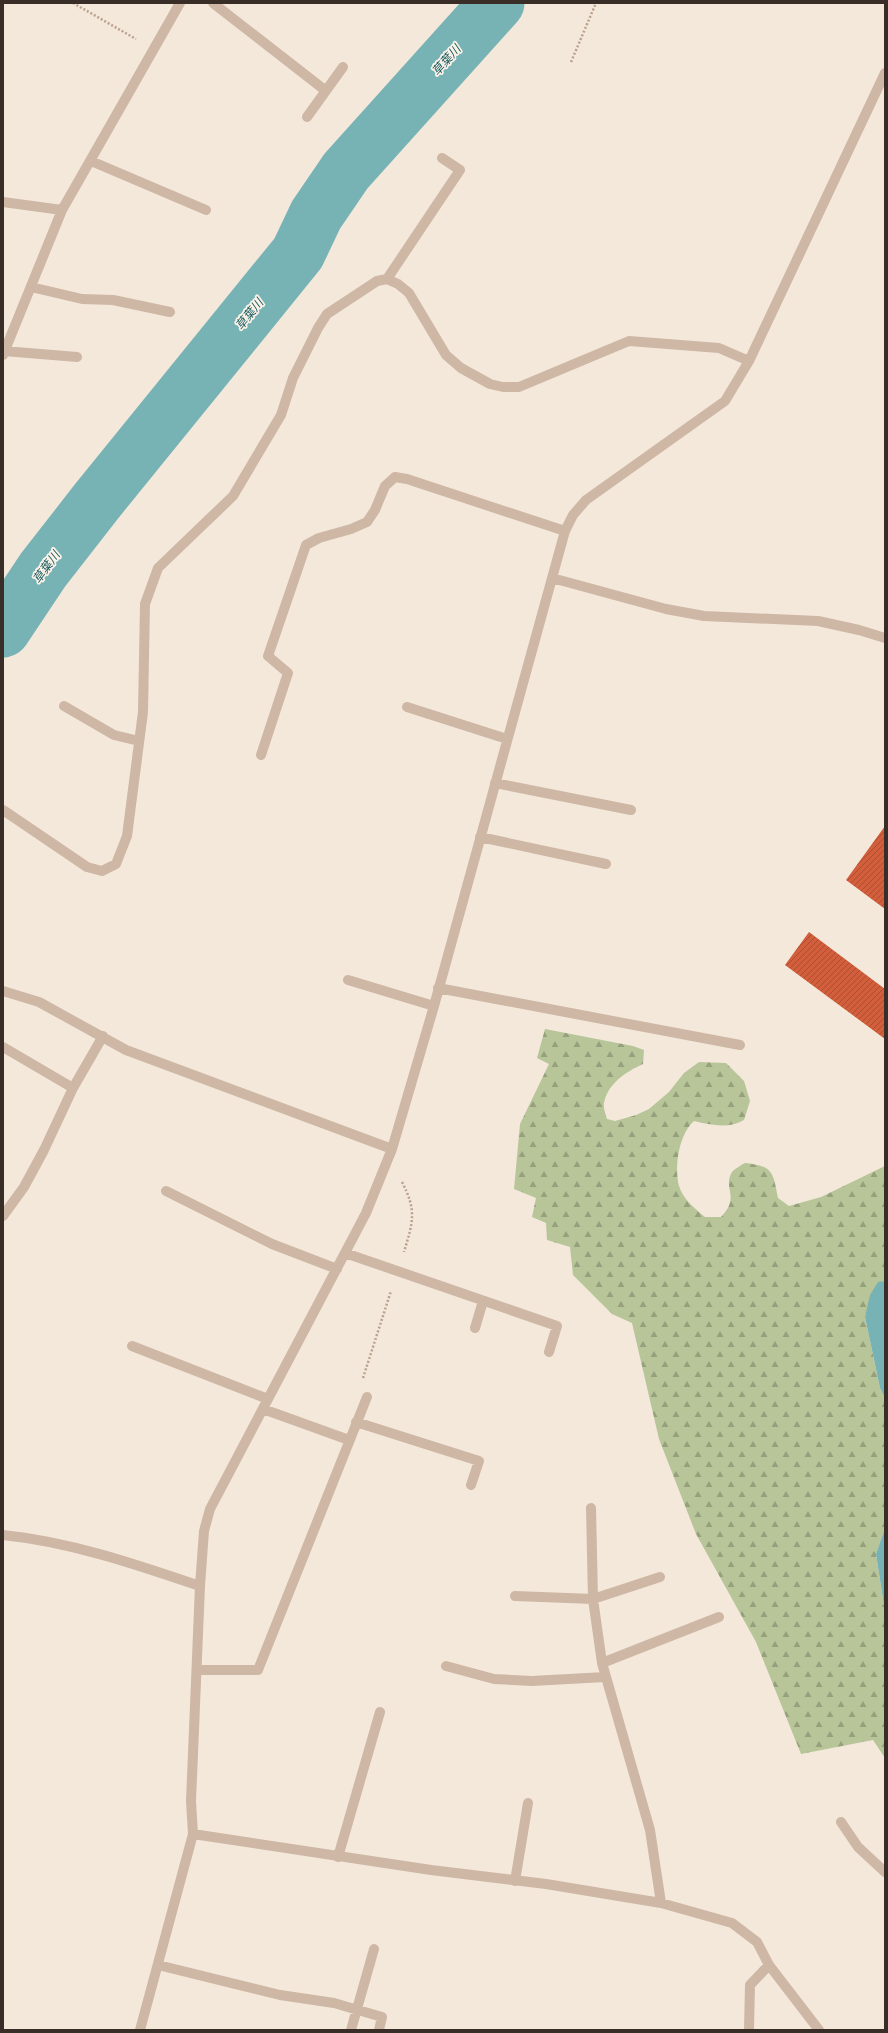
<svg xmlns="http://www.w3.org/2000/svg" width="888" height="2033" viewBox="0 0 888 2033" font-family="Quicksand,'Noto Sans JP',sans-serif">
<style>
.forest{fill:url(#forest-firs)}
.water{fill:#77b3b5}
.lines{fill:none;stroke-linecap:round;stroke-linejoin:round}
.river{stroke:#77b3b5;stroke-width:55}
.building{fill:url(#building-hatch)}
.path{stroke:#baa18f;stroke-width:2.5;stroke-dasharray:2 2;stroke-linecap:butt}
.street{stroke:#ceb7a5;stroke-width:10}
.labels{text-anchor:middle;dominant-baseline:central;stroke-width:3.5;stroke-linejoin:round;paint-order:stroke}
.water-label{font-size:12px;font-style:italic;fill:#185b5f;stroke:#fbf2e8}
</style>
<defs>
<pattern id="forest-firs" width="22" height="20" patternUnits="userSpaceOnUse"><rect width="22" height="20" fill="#b7c599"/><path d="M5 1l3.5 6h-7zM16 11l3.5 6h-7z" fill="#96a07d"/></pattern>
<pattern id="building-hatch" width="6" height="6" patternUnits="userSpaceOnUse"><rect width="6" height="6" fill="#d35e3b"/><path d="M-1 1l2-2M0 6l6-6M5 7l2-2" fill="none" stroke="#ac4e32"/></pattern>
</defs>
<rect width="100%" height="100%" fill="#f4e8db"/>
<!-- forest -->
<path class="forest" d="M 545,1029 L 633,1046 L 644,1050 L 643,1064 C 626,1072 608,1083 604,1103 C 603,1108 606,1115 607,1119 L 615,1121 L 636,1115 L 649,1109 L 669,1092 L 684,1073 L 699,1062 L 726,1063 L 744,1081 L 750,1101 L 744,1120 C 729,1129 711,1125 694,1121 C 679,1134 674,1167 679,1186 C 683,1199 695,1209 705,1217 L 721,1217 C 741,1196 722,1189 732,1172 C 735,1169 741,1165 745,1163 C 773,1166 773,1172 778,1198 L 789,1206 L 821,1197 L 885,1166 L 885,1281 L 878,1283 L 865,1317 L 880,1388 L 885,1398 L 885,1528 L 876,1554 L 885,1612 L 885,1758 L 873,1740 L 801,1754 L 756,1642 L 696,1534 L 659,1439 L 632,1323 L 612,1314 L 573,1275 L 570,1247 L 547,1240 L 546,1223 L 532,1217 L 536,1198 L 514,1189 L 520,1124 L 549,1064 L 537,1058 Z"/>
<!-- water -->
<path class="water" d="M 885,1281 L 885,1398 L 880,1388 L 865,1317 L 870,1295 L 878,1282 Z
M 885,1528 L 885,1612 L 876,1554 Z"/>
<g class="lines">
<!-- river -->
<path class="river" d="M 3,630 L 43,570 L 96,502 L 298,253 L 316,215 L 346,171 L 497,3"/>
</g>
<!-- building -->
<path class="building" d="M 885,826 L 885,909 L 846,880 Z
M 809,932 L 885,989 L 885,1039 L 785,965 Z"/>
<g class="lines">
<!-- path -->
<path class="path" d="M 73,3 L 136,39
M 571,62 L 596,3
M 402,1182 C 417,1211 413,1222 404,1252
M 363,1378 L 391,1291"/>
<!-- street -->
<path class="street" d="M 213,3 L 326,91
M 307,117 L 343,67
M 91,161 L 206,210
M 3,202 L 62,210
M 387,279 L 460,170 L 442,158
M 31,287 L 82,299 L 113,300 L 170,312
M 4,351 L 77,357
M 3,355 L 62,210 L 180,3
M 552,578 L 666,609 L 704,616 L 818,621 L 859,630 L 885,638
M 64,706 L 114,735 L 139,741
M 407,707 L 507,739
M 261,755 L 288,673 L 268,656 L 306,545 L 319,538 L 351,529 L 367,522 L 375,510 L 385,486 L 395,477 L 407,479 L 565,531
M 495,783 L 631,810
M 3,810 L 87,867 L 102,871 L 116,864 L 127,836 L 143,712 L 145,604 L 158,568 L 233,496 L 281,415 L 293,378 L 318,328 L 327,314 L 377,281 L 387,279 L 398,284 L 409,293 L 446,355 L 461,368 L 490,384 L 503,387 L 519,387 L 629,341 L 719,348 L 749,361
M 480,837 L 606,864
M 348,980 L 434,1006
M 438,988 L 740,1045
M 3,991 L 39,1002 L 126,1050 L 392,1149
M 3,1047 L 73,1088
M 166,1191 L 272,1244 L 337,1269
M 3,1216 L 24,1187 L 44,1150 L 73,1088 L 103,1036
M 345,1253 L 557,1326 L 549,1352
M 475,1328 L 483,1301
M 132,1346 L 268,1399
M 263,1409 L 349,1440
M 356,1422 L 479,1461 L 471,1485
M 591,1508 L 593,1599 L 602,1663 L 650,1830 L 661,1903
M 3,1535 C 71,1542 135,1564 200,1586
M 515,1596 L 593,1599 L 660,1577
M 602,1663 L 719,1617
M 446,1666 L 494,1679 L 532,1681 L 605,1677
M 197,1670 L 258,1670 L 367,1397
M 841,1822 L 858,1847 L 885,1872
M 193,1834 L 431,1870 L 546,1884 L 661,1903 L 732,1923 L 757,1942 L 769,1965 L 819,2030
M 338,1857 L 380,1712
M 515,1881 L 528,1803
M 158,1965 L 280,1995 L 334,2003 L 382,2017 L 379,2030
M 140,2030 L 193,1834 L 191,1801 L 200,1586 L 204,1531 L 210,1509 L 366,1213 L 392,1149 L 434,1006 L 565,531 L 573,515 L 586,500 L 725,401 L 749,361 L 885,73
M 351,2030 L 374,1949
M 749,2030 L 750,1985 L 769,1965"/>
</g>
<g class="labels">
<!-- water labels -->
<g class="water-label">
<text transform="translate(446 60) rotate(-48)">草葉川</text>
<text transform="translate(249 314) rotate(-51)">草葉川</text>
<text transform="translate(46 567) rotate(-54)">草葉川</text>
</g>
</g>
<!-- border -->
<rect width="888" height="2033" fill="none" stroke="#392d27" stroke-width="8"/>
</svg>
